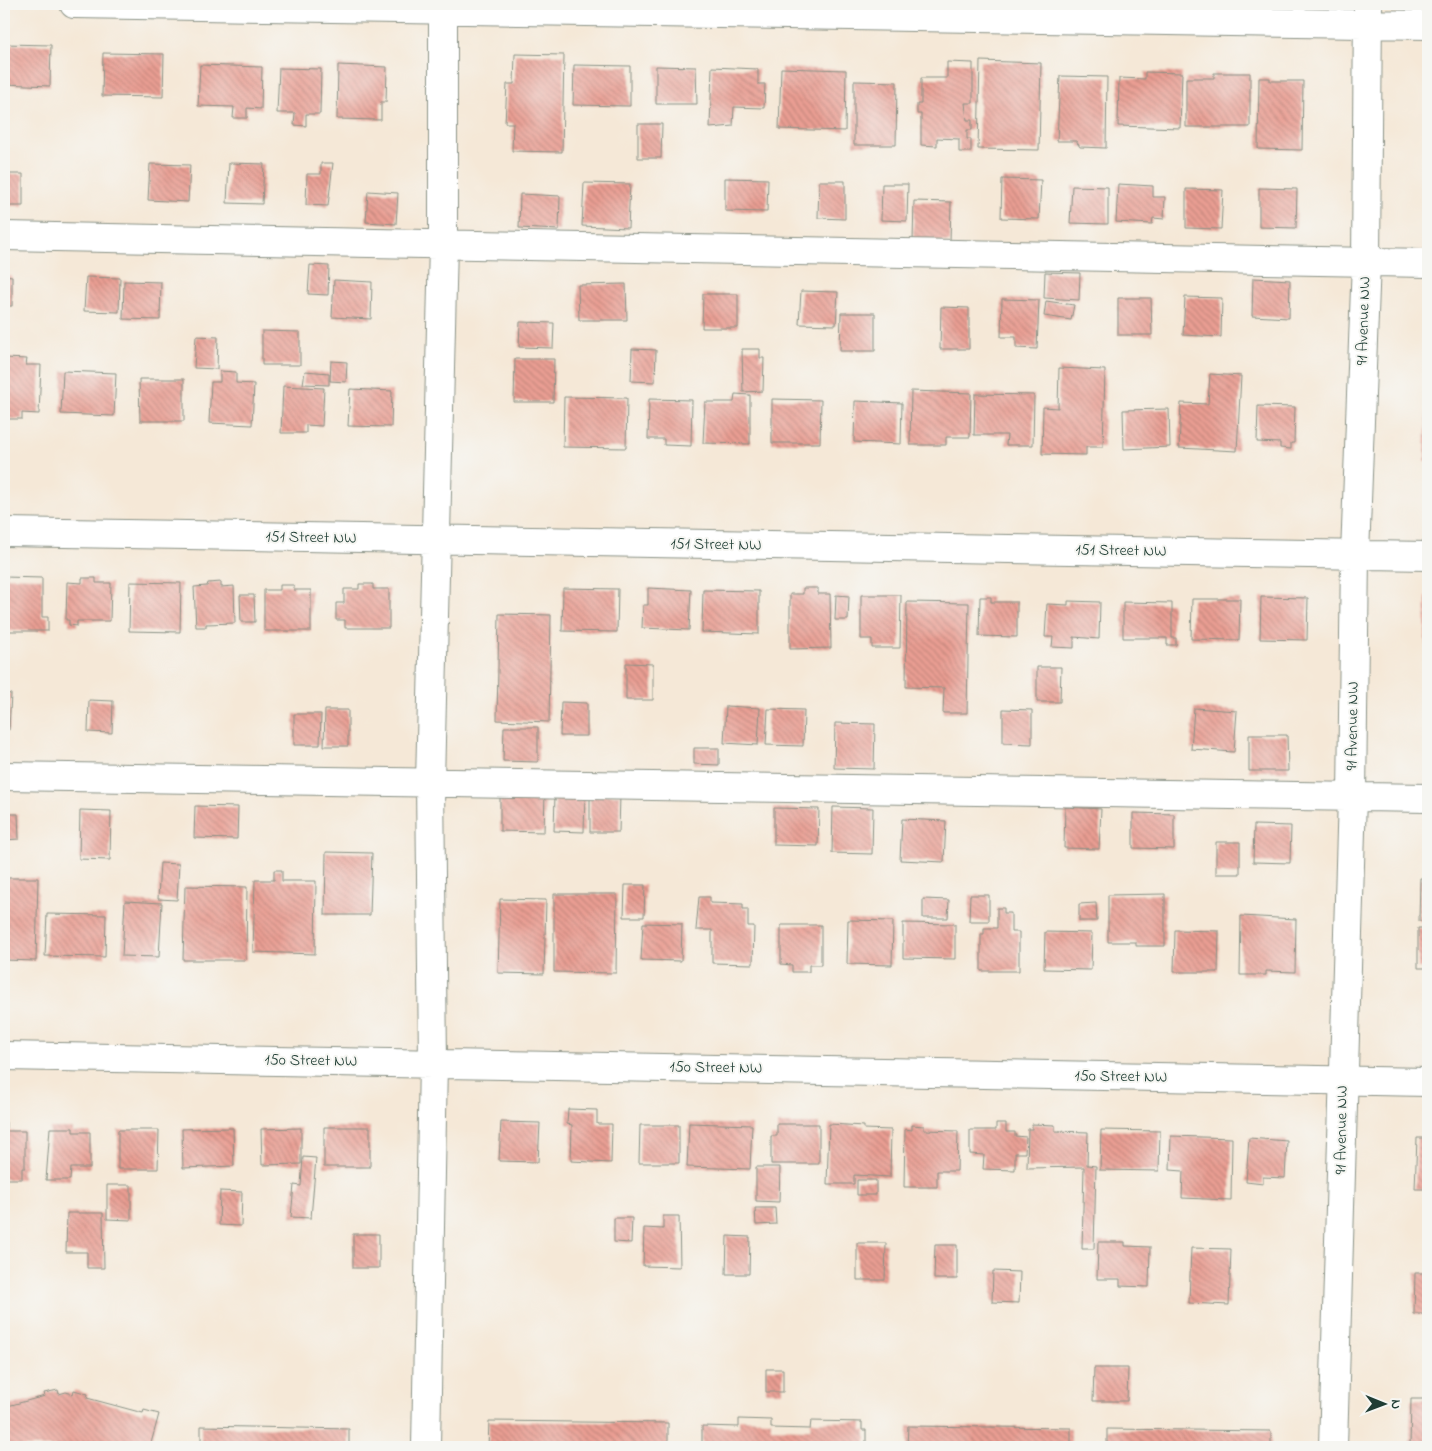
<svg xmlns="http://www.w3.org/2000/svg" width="1432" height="1451" viewBox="0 0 1432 1451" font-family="'Indie Flower',sans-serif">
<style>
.building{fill:url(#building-back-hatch)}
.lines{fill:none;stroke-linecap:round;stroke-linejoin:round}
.minor-casing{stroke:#8a9286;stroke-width:30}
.minor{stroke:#fff;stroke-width:28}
.labels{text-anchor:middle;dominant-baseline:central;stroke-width:4;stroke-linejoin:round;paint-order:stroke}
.street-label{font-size:16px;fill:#1f3d34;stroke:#f6f6f2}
</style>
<defs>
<pattern id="building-back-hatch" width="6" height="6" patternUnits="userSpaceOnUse" patternTransform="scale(1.25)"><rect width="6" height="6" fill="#ea9e93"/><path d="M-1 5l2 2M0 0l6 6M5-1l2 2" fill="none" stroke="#bd8279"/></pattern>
</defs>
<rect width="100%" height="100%" fill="#f6f6f2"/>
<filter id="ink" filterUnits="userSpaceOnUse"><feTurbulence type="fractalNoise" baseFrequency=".02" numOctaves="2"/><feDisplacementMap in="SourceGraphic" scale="10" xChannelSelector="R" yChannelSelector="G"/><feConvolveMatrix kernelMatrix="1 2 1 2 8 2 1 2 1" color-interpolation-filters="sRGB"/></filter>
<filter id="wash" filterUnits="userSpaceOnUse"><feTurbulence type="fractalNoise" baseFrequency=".0096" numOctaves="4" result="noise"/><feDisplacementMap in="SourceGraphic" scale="20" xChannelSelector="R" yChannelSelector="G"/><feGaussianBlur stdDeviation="1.12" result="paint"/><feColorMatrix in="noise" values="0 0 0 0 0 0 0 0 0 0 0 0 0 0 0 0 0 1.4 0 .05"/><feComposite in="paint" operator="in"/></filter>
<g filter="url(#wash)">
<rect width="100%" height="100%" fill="#f5e8d7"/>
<g id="blocks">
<!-- building -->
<path class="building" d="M 4,44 L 51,45 L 50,86 L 4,84 Z
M 103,53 L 164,54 L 163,97 L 102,96 Z
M 515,54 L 564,55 L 562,152 L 512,151 L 513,123 L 505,123 L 507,84 L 514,84 Z
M 980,61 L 1041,63 L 1039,150 L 978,149 Z
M 947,62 L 973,63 L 973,103 L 965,103 L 967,120 L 972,120 L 972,130 L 967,130 L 967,139 L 971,139 L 971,152 L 959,152 L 959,139 L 937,138 L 937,146 L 921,145 L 921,114 L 917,114 L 917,104 L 921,104 L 921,78 L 947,78 Z
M 200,65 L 262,67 L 261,109 L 247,108 L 247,118 L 233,118 L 234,107 L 198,106 Z
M 338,65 L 387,67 L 386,102 L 381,102 L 381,120 L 337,119 Z
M 574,65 L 630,66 L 630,106 L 573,105 Z
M 656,66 L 696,67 L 697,104 L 656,104 Z
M 712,67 L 758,69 L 758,84 L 765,84 L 764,108 L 734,107 L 733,126 L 710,128 Z
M 279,68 L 321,69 L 320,114 L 306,114 L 306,126 L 294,125 L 295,113 L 277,113 Z
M 781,68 L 846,70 L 845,131 L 779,129 Z
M 1145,72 L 1182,73 L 1180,128 L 1118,126 L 1119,78 L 1145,79 Z
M 1214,73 L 1250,73 L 1250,127 L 1186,127 L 1186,78 L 1214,78 Z
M 1060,76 L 1107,77 L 1106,148 L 1080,147 L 1076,141 L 1057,141 Z
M 1259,78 L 1270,78 L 1270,81 L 1303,81 L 1302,150 L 1258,149 Z
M 854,81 L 897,82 L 896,145 L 854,145 Z
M 638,124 L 662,124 L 661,158 L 638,158 Z
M 229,163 L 264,164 L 262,204 L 227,203 Z
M 321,163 L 333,163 L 328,206 L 306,205 L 307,174 L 321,174 Z
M 150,164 L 190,165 L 188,202 L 148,200 Z
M 4,174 L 23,174 L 23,206 L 4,206 Z
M 725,178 L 768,179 L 767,212 L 725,211 Z
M 1002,179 L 1041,180 L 1039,219 L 1001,218 Z
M 819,181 L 845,181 L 845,219 L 818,218 Z
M 584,183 L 630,184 L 628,228 L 582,226 Z
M 882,184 L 908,184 L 907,221 L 881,220 Z
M 1118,184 L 1153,186 L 1153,197 L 1165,197 L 1164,219 L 1153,218 L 1152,224 L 1116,222 Z
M 1072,186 L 1108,187 L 1108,224 L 1070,223 Z
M 1259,188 L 1297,189 L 1296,228 L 1259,227 Z
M 1186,189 L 1223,190 L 1221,229 L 1186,228 Z
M 368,191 L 398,193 L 396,224 L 366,222 Z
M 520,194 L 560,196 L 559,230 L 519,228 Z
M 1426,199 L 1428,199 L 1428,236 L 1426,236 Z
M 914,201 L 951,202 L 950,242 L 913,241 Z
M 310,265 L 329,266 L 328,295 L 308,294 Z
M 1045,272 L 1080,273 L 1079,300 L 1044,298 Z
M 4,275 L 12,276 L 12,306 L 4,306 Z
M 86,277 L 120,278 L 119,312 L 84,311 Z
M 1253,278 L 1290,280 L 1289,318 L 1252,316 Z
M 334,280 L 372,282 L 371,319 L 332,317 Z
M 124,281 L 161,282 L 160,320 L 123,319 Z
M 626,284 L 627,320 L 579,320 L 578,285 Z
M 801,291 L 838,292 L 836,325 L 799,324 Z
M 703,294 L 738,294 L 738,328 L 702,328 Z
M 1185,297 L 1222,298 L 1221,337 L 1183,335 Z
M 1118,298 L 1151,298 L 1152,335 L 1118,335 Z
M 1002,299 L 1039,300 L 1037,349 L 1016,348 L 1016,337 L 1001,337 Z
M 1046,301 L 1074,305 L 1071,320 L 1044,316 Z
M 941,307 L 969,308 L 969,349 L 940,349 Z
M 841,313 L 875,313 L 875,351 L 840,351 Z
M 520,322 L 554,323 L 553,348 L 519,347 Z
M 262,331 L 300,332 L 300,365 L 262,365 Z
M 196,336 L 218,337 L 217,369 L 194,368 Z
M 632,349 L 656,350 L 655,382 L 631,381 Z
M 742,349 L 760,349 L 760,358 L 764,358 L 763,391 L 743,392 Z
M 4,358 L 27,359 L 26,365 L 41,365 L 39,414 L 22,413 L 22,419 L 4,419 Z
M 515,359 L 554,359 L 553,402 L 514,402 Z
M 331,361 L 347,362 L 346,382 L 330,381 Z
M 1059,368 L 1105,370 L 1103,447 L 1086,447 L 1086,455 L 1042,454 L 1043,407 L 1058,408 Z
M 63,371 L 116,373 L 114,416 L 61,414 Z
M 220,371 L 236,372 L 236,383 L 254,384 L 252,425 L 209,423 L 211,382 L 220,382 Z
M 305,371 L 329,373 L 329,385 L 303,384 Z
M 1210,374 L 1241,376 L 1237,451 L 1179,448 L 1181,403 L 1208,404 Z
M 139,379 L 184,379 L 184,421 L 140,421 Z
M 283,386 L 324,388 L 322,426 L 306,425 L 306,433 L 281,433 Z
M 1427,387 L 1428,387 L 1428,461 L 1425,461 Z
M 350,389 L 392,391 L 391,427 L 348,426 Z
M 911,391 L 971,393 L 970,437 L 946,437 L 946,445 L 910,445 Z
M 735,394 L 750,395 L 750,444 L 703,443 L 705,402 L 734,402 Z
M 975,394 L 1034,395 L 1033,445 L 1006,445 L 1007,435 L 974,435 Z
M 564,397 L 627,398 L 626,448 L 563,447 Z
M 649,399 L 692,400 L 691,446 L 664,445 L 664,439 L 648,439 Z
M 772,399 L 821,400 L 820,443 L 772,443 Z
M 855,401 L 902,403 L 901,444 L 854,442 Z
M 1258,406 L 1295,407 L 1294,443 L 1291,443 L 1291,449 L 1280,448 L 1280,443 L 1257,442 Z
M 1169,409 L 1170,447 L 1124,449 L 1123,410 Z
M 4,577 L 42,578 L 42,617 L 48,617 L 48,631 L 4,631 Z
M 82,578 L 96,578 L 96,583 L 111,583 L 110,621 L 77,621 L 77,626 L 69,625 L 69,620 L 66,620 L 67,582 L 82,583 Z
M 130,582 L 181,583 L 180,632 L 129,631 Z
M 221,582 L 221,587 L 234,586 L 235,623 L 206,624 L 206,627 L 196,627 L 194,587 L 207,586 L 208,583 Z
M 359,584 L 373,584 L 373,589 L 389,589 L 389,628 L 345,628 L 345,620 L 336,620 L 336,603 L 344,603 L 344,589 L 359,589 Z
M 280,585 L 294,585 L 294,590 L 311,590 L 311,631 L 264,631 L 264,590 L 280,590 Z
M 563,588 L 618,589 L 617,632 L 562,631 Z
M 648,588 L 691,590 L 689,630 L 642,628 L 643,605 L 648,605 Z
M 803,588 L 818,588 L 818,594 L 830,594 L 831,648 L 790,649 L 790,594 L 803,594 Z
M 703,590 L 759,591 L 759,634 L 702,632 Z
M 240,595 L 254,595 L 255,622 L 241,622 Z
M 836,595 L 849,596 L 848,620 L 835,620 Z
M 861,595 L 901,595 L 900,648 L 872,648 L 872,639 L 861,639 Z
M 1426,596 L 1428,596 L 1428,645 L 1425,645 Z
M 980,597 L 991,597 L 991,602 L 1017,602 L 1017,637 L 979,636 Z
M 1261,597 L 1308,598 L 1307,640 L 1260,639 Z
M 1192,599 L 1240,599 L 1239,640 L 1191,639 Z
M 1068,601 L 1100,602 L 1099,639 L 1074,637 L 1074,648 L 1052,647 L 1053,637 L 1045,637 L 1047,604 L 1068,605 Z
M 907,602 L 969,603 L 967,713 L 943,713 L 944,688 L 906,687 Z
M 1123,602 L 1172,603 L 1172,638 L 1176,638 L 1176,645 L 1167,645 L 1167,638 L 1123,638 Z
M 499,614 L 551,615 L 549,722 L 497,720 Z
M 626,663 L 653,664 L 653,700 L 626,700 Z
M 1037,667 L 1061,667 L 1060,702 L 1037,702 Z
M 4,693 L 11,694 L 9,730 L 4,729 Z
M 89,700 L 113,701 L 112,733 L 88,732 Z
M 561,702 L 587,703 L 587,736 L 560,736 Z
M 726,706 L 760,708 L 758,745 L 724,743 Z
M 1194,708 L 1237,711 L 1234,752 L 1191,749 Z
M 768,709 L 804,710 L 803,746 L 766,745 Z
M 1003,709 L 1032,710 L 1032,744 L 1003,743 Z
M 325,710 L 348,710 L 348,746 L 324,746 Z
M 294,714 L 321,714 L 320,745 L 294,745 Z
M 835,723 L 875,724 L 874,769 L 834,768 Z
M 504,727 L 538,727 L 538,762 L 503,761 Z
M 1249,735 L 1287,735 L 1288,771 L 1249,771 Z
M 694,748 L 719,748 L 719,765 L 694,764 Z
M 500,791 L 545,792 L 544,832 L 500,831 Z
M 555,794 L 585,795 L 584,832 L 554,831 Z
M 590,795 L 620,795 L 619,832 L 590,832 Z
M 195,806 L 238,807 L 237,839 L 194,838 Z
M 833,807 L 873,808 L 872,854 L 832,853 Z
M 1065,807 L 1101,809 L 1099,849 L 1064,848 Z
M 774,808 L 819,809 L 818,846 L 774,845 Z
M 80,810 L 111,811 L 110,860 L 79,859 Z
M 1133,813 L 1174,814 L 1174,849 L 1133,848 Z
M 4,814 L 18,814 L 19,839 L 4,840 Z
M 902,819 L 946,821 L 944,862 L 900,860 Z
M 1254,825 L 1291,826 L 1290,863 L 1253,862 Z
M 1216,842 L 1240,842 L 1240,874 L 1216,874 Z
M 326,852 L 372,853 L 370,915 L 325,915 Z
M 160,863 L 179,864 L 177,900 L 158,899 Z
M 274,870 L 282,870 L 282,881 L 316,881 L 315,954 L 253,952 L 255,880 L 274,880 Z
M 4,878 L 38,878 L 36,961 L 4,960 Z
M 1420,878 L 1428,878 L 1428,921 L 1419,921 Z
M 625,885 L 645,885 L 644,917 L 624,917 Z
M 185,886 L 247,887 L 246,960 L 183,960 Z
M 554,894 L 617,894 L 616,973 L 554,972 Z
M 1165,894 L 1165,946 L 1136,946 L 1136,942 L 1108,942 L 1108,895 Z
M 970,895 L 989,895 L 989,921 L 969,921 Z
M 699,897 L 710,897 L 710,903 L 743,904 L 743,909 L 748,909 L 748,926 L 754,926 L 753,964 L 712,963 L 712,930 L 696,930 Z
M 500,899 L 546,900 L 544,974 L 498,973 Z
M 923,899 L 949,900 L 948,918 L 923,918 Z
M 125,901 L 162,903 L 159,957 L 122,956 Z
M 1096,903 L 1097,921 L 1079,921 L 1079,904 Z
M 997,908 L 1004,908 L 1004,913 L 1011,913 L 1011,932 L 1019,932 L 1019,971 L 981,971 L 981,934 L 984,934 L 984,928 L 997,928 Z
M 47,914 L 106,915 L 105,957 L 45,956 Z
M 1241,916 L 1296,919 L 1295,972 L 1266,971 L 1266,975 L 1240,975 Z
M 848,920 L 893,921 L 892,965 L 847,964 Z
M 643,923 L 682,924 L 681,961 L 641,960 Z
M 903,923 L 955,924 L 955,959 L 903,958 Z
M 781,925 L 821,925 L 821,965 L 809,965 L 809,972 L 792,972 L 792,965 L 781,964 Z
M 1418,928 L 1428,928 L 1428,968 L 1418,968 Z
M 1175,930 L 1219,931 L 1218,972 L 1174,972 Z
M 1045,932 L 1092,933 L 1091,970 L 1044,969 Z
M 568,1109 L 597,1110 L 597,1124 L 612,1124 L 611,1163 L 571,1161 L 572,1125 L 567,1124 Z
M 4,1122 L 6,1122 L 6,1131 L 25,1131 L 25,1168 L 22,1168 L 22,1179 L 4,1179 Z
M 501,1122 L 540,1123 L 538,1162 L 499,1161 Z
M 689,1123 L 752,1125 L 750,1169 L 687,1167 Z
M 996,1123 L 1006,1123 L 1006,1132 L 1015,1132 L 1015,1136 L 1026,1137 L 1025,1153 L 1015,1153 L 1015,1170 L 983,1169 L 984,1155 L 970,1154 L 970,1130 L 996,1130 Z
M 777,1124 L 819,1124 L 819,1164 L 771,1164 L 771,1136 L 777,1136 Z
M 829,1124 L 864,1126 L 864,1129 L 891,1130 L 890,1177 L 854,1175 L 854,1184 L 827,1184 Z
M 1032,1124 L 1055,1125 L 1055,1131 L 1088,1132 L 1087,1165 L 1096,1166 L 1094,1249 L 1082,1249 L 1084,1167 L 1027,1168 L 1028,1129 L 1032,1129 Z
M 640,1125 L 679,1125 L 679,1163 L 639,1163 Z
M 912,1125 L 924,1126 L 924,1130 L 958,1131 L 957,1171 L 937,1171 L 937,1187 L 904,1187 L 905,1129 L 912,1130 Z
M 324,1127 L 370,1127 L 370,1167 L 324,1167 Z
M 50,1128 L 73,1128 L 73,1132 L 90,1132 L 90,1168 L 71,1168 L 70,1180 L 46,1180 Z
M 233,1128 L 234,1166 L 183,1168 L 182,1129 Z
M 301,1128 L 301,1164 L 262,1165 L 261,1129 Z
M 118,1130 L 159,1130 L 158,1169 L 118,1169 Z
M 1101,1130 L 1160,1131 L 1159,1171 L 1100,1170 Z
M 1171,1136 L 1232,1138 L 1231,1200 L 1182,1198 L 1183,1171 L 1170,1170 Z
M 1249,1138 L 1287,1141 L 1285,1178 L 1263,1177 L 1263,1184 L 1246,1182 Z
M 1417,1138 L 1428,1138 L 1428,1189 L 1415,1189 Z
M 303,1157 L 316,1158 L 311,1218 L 291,1217 L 294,1185 L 301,1186 Z
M 756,1167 L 780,1167 L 779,1202 L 756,1201 Z
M 857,1180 L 876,1180 L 876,1195 L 857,1195 Z
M 107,1185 L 131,1185 L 131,1220 L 107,1219 Z
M 220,1191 L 242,1192 L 241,1226 L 219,1225 Z
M 755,1208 L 775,1208 L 776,1224 L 756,1225 Z
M 67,1213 L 103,1213 L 104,1268 L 87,1268 L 87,1252 L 66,1252 Z
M 663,1216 L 679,1216 L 680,1267 L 643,1266 L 644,1228 L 663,1229 Z
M 614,1218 L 632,1218 L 631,1243 L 614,1242 Z
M 353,1234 L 379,1234 L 379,1268 L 353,1268 Z
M 727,1236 L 750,1237 L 749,1274 L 726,1274 Z
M 1098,1242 L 1125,1242 L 1125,1246 L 1150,1247 L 1149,1287 L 1120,1286 L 1120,1279 L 1097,1279 Z
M 857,1243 L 886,1243 L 885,1280 L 857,1280 Z
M 935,1245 L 957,1245 L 957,1279 L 934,1279 Z
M 1191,1248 L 1231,1249 L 1229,1305 L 1189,1303 Z
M 993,1271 L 1020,1272 L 1019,1303 L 992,1302 Z
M 1415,1273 L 1428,1273 L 1428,1314 L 1414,1314 Z
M 1094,1368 L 1128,1368 L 1127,1401 L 1093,1401 Z
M 766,1369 L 783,1369 L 783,1392 L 766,1392 Z
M 58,1390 L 59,1394 L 66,1392 L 73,1394 L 74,1390 L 88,1394 L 87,1398 L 143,1413 L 144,1410 L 159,1414 L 150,1447 L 4,1447 L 4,1407 L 45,1396 L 44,1393 Z
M 1411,1399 L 1428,1399 L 1428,1447 L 1410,1447 Z
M 739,1419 L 771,1420 L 771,1428 L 810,1429 L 811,1421 L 862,1422 L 862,1430 L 866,1430 L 866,1447 L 702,1447 L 702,1426 L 739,1427 Z
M 489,1421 L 668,1423 L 668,1447 L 488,1447 Z
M 201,1426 L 349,1429 L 349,1447 L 201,1447 Z
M 908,1426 L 1071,1428 L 1071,1447 L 907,1447 Z
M 1107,1429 L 1271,1431 L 1271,1447 L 1107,1447 Z"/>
</g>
</g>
<g filter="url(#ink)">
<use href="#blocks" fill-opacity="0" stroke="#8a9286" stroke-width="1"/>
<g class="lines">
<!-- minor casing -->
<g class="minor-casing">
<path id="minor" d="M 74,4 L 1428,25
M 4,236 L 1428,263
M 4,532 L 1428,556
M 4,776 L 1428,798
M 4,1056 L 1428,1082
M 426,1447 L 433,1062 L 430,782 L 443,244 L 443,4
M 1333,1447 L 1352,796 L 1355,555 L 1366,261 L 1368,4"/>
</g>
<!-- minor -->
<use href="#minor" class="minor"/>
</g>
</g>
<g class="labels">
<!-- street labels -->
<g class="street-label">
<text transform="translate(1364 321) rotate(-88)">91 Avenue NW</text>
<text transform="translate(311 538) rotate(1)">151 Street NW</text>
<text transform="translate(716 545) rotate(1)">151 Street NW</text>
<text transform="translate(1121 551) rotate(1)">151 Street NW</text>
<text transform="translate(1353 726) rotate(-89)">91 Avenue NW</text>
<text transform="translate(311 1061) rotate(1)">150 Street NW</text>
<text transform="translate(716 1068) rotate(1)">150 Street NW</text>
<text transform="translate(1121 1077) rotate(1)">150 Street NW</text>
<text transform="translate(1342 1130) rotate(-89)">91 Avenue NW</text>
</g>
</g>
<!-- margin -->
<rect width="1432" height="1451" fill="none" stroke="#f6f6f2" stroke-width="20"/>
<!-- north arrow -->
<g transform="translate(1384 1404) rotate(91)" stroke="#f6f6f2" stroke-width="4" paint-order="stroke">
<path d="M0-4L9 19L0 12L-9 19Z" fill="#1f3d34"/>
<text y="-8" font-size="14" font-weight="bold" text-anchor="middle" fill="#1f3d34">N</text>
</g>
</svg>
